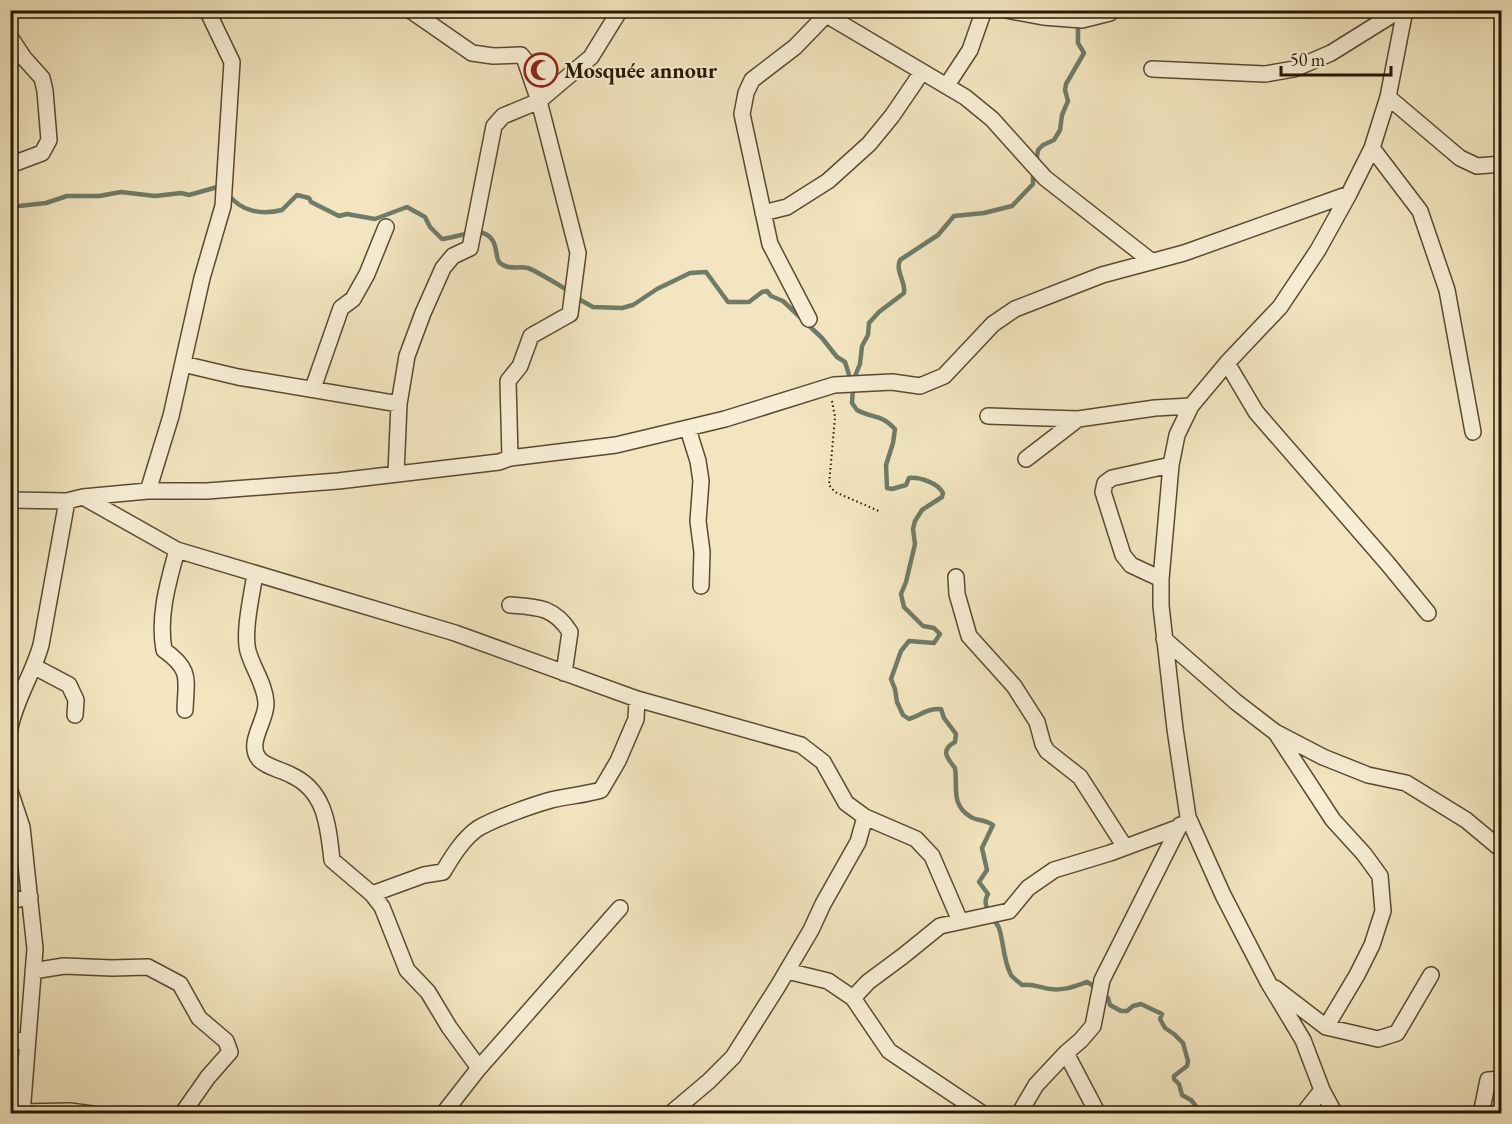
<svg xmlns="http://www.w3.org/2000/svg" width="1512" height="1124" viewBox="0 0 1512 1124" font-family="'EB Garamond',serif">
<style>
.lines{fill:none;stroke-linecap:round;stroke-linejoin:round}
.stream{stroke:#6d7c68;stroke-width:4.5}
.minor-casing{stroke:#5a4a30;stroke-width:18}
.path{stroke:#271701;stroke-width:2;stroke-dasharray:1.5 3;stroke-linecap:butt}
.minor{stroke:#f7eed5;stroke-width:15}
.labels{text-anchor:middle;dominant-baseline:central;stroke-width:4.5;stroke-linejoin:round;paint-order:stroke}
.poi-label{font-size:22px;font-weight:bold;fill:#271701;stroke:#f7eed5;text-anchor:start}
</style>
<rect width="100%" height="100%" fill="#f2e5bf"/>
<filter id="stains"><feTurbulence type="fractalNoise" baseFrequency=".00333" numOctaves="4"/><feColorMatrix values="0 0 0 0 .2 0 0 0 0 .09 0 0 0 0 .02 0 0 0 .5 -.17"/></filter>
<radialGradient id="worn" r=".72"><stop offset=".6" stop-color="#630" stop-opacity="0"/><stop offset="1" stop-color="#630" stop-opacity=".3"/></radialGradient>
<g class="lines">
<!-- stream -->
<path class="stream" d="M 1036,163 L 1038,150 L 1043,145 L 1054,140 L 1060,130 L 1062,115 L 1068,101 L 1065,90 L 1066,84 L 1084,53 L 1078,43 L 1078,23
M 228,194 C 241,212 262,215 282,210 L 297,195 L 309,198 L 311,202 L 339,216 L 347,214 L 375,219 L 407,207 L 425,217 L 430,227 L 442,239 C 453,238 474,230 483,233 C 500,239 494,258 500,263 C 508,270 519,266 528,268 C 534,270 563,287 568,291
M 10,207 L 46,203 L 67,196 L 99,196 L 121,192 L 155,196 L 181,193 L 189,195 L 221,186
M 575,297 L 593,307 L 622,308 L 633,305 L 657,289 L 690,273 L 706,272 L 728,302 L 749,302 L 762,292 L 767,291 L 771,296 L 783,301 L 822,338 L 837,357 L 845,362 L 851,381
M 853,381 L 860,364 L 862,346 L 868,335 L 869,323 L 879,312 L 904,293 C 906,281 895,272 900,260 L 938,235 L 954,216 L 984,213 L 1012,206 L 1033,184 L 1033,171
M 853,388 L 852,403 L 857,410 C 873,419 880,413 895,429 L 893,443 L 886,465 L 887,488 L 892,489 L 906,485 L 909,478 C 920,477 938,483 943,493 L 942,497 L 922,510 L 915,521 L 913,529 L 915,544 L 906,582 L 901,594 L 904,607 L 923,626 L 934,628 L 940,634 L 934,643 L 909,641 L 901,651 L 891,679 L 895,689 L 897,702 L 903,715 L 909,719 C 921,715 928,708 941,709 L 944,718 L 956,734 L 955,742 C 940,750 947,758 955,768 C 958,786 950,805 971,817 C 977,821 984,819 993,825 L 982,848 L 987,870 L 979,882 L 988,894 C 980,906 994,917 999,928 C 1004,943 1003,960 1011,975 C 1014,979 1019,982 1022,985 C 1034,983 1039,988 1050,989 C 1064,991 1075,986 1087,982 L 1097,988
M 1103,994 L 1108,998 L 1110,1005 L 1121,1011 L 1127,1011 L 1133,1006 L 1141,1004 L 1162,1014 L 1160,1019 L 1165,1028 L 1174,1034 L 1183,1043 L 1188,1061 L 1187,1066 L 1174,1076 L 1174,1079 L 1179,1084 L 1182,1095 L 1191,1100 L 1202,1114"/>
<!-- minor casing -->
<g class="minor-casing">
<path id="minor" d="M 410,10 L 472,53 L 493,56 L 521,55 L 525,60 L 539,101 L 578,253 L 570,314 L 531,336 L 520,366 L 508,381 L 510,458
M 818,10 L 965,97 L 992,119 L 1045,178 L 1151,261
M 1006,10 L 1043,17 L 1082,20 L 1110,13 L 1113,10
M 10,37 L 24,58 L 42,78 L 45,91 L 49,140 L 42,153 L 10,165
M 1152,69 L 1265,74 L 1294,69 L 1331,53 L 1400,10
M 947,85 L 970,50 L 984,10
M 1388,97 L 1460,158 L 1477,166 L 1502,164
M 1372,148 L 1420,211 L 1447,290 L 1473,432
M 763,213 L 787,207 L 828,181 L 869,144 L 892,116 L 922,72
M 809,319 L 770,244 L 742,114 L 746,93 L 752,80 L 795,47 L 826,15
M 1227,363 L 1256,412 L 1388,564 L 1428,613
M 183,364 L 238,377 L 399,404
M 313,388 L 341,308 L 353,299 L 367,274 L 386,227
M 988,416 L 1078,419 L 1155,408 L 1191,406
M 688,429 L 698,461 L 701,481 L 698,521 L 702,552 L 701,586
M 1026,459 L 1078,419
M 396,473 L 399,404 L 407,356 L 423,313 L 443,268 L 453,256 L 470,248 L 494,126 L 503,116 L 539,101 L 591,57 L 620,10
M 148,491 L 171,416 L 202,278 L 223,206 L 232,62 L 207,10
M 83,497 L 177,550 L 455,633 L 637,699 L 801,745 L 823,762 L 846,803 L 865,817 L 916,839 L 932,856 L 960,921
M 10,500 L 67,501 L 83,497 L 148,491 L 207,491 L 338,481 L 499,462 L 510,458 L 616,445 L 725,419 L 834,385 L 892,382 L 920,386 L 944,376 L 993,324 L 1015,309 L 1102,275 L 1184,253 L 1349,194
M 177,550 C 168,583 158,616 164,650 C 192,670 186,679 185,710
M 255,574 C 252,594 243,632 248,651 C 253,669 265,684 266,703 C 267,720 246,743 259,759 C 266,767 282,770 291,775 C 326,791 328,826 332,860 L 372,894 L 382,907 L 407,970 L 428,992 L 449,1027 L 479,1068
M 956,577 L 957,594 L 969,636 L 1014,686 L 1037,722 L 1043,744 L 1047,751 L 1080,777 L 1125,847
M 1161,579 L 1131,565 L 1123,555 L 1103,492 L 1105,483 L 1112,478 L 1171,465
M 510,605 C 538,607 554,607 570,632 L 564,673
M 1164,639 L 1236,702 L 1275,732 L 1323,757 L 1368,775 L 1406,783 L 1466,820 L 1502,850
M 35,667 L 69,685 L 76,700 L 75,715
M 10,728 C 16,698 33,674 41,645 L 67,501
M 1276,733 L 1333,820 L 1364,854 L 1380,876 L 1383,911 L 1372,945 L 1357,975 L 1326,1027
M 10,791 L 22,827 L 35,949 L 22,1114
M 372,894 L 424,875 L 443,872 C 452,857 462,840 477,829 C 493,819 533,805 551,800 C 568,796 584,795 601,790 L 618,761 L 636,719 L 637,699
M 10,901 L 30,897
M 33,971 L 64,966 L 112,968 L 148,967 L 180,984 L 199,1018 L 226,1041 L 230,1052 L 208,1077 L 182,1114
M 787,971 L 828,981 L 853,998 L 889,1051 L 983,1114
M 1275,988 L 1326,1027 L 1378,1039 L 1397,1033 L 1431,975
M 853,998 L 868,982 L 903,956 L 940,926 L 1009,911 L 1028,888 L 1054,870 L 1110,853 L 1177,828
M 10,1044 L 27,1038
M 1066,1053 L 1098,1114
M 22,1112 L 70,1111 L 92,1114
M 443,1114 L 479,1068 L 620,908
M 670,1114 L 709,1081 L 733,1057 L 778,986 L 811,930 L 823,904 L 858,842 L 865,817
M 1019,1114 L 1036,1085 L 1066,1053 L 1081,1040 L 1093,1026 L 1102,980 L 1180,825
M 1303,1114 L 1322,1090
M 1335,1114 L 1322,1090 L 1303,1040 L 1268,982 L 1223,895 L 1188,817 L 1175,729 L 1161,606 L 1161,579 L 1171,465 L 1177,435 L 1191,406 L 1227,363 L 1280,307 L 1318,250 L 1349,194 L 1372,148 L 1388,97 L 1405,10
M 1481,1114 L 1488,1080 L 1502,1079"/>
</g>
<!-- path -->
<path class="path" d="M 832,401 L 835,417 L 829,485 L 835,492 L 881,512"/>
<!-- minor -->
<use href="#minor" class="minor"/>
</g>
<!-- icons -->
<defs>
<g id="mosque-ring" transform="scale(1.725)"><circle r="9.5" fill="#f7eed5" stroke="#8f2418" stroke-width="1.5"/><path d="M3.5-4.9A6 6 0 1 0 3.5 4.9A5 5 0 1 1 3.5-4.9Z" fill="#8f2418"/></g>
</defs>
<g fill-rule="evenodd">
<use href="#mosque-ring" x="541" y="70"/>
</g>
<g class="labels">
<!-- poi labels -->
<g class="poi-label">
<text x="564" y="70">Mosquée annour</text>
</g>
</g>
<!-- margin -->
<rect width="1512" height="1124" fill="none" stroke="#f2e5bf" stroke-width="36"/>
<rect x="12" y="12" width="1488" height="1100" fill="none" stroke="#271701" stroke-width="3"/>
<rect x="18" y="18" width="1476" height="1088" fill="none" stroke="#271701" stroke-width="1.5"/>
<!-- scale -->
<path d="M1281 66v9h110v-9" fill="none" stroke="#271701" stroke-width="3"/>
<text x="1290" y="66" font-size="18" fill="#271701" stroke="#f7eed5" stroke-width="4.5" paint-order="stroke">50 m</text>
<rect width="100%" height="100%" filter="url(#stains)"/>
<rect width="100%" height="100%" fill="url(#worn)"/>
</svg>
